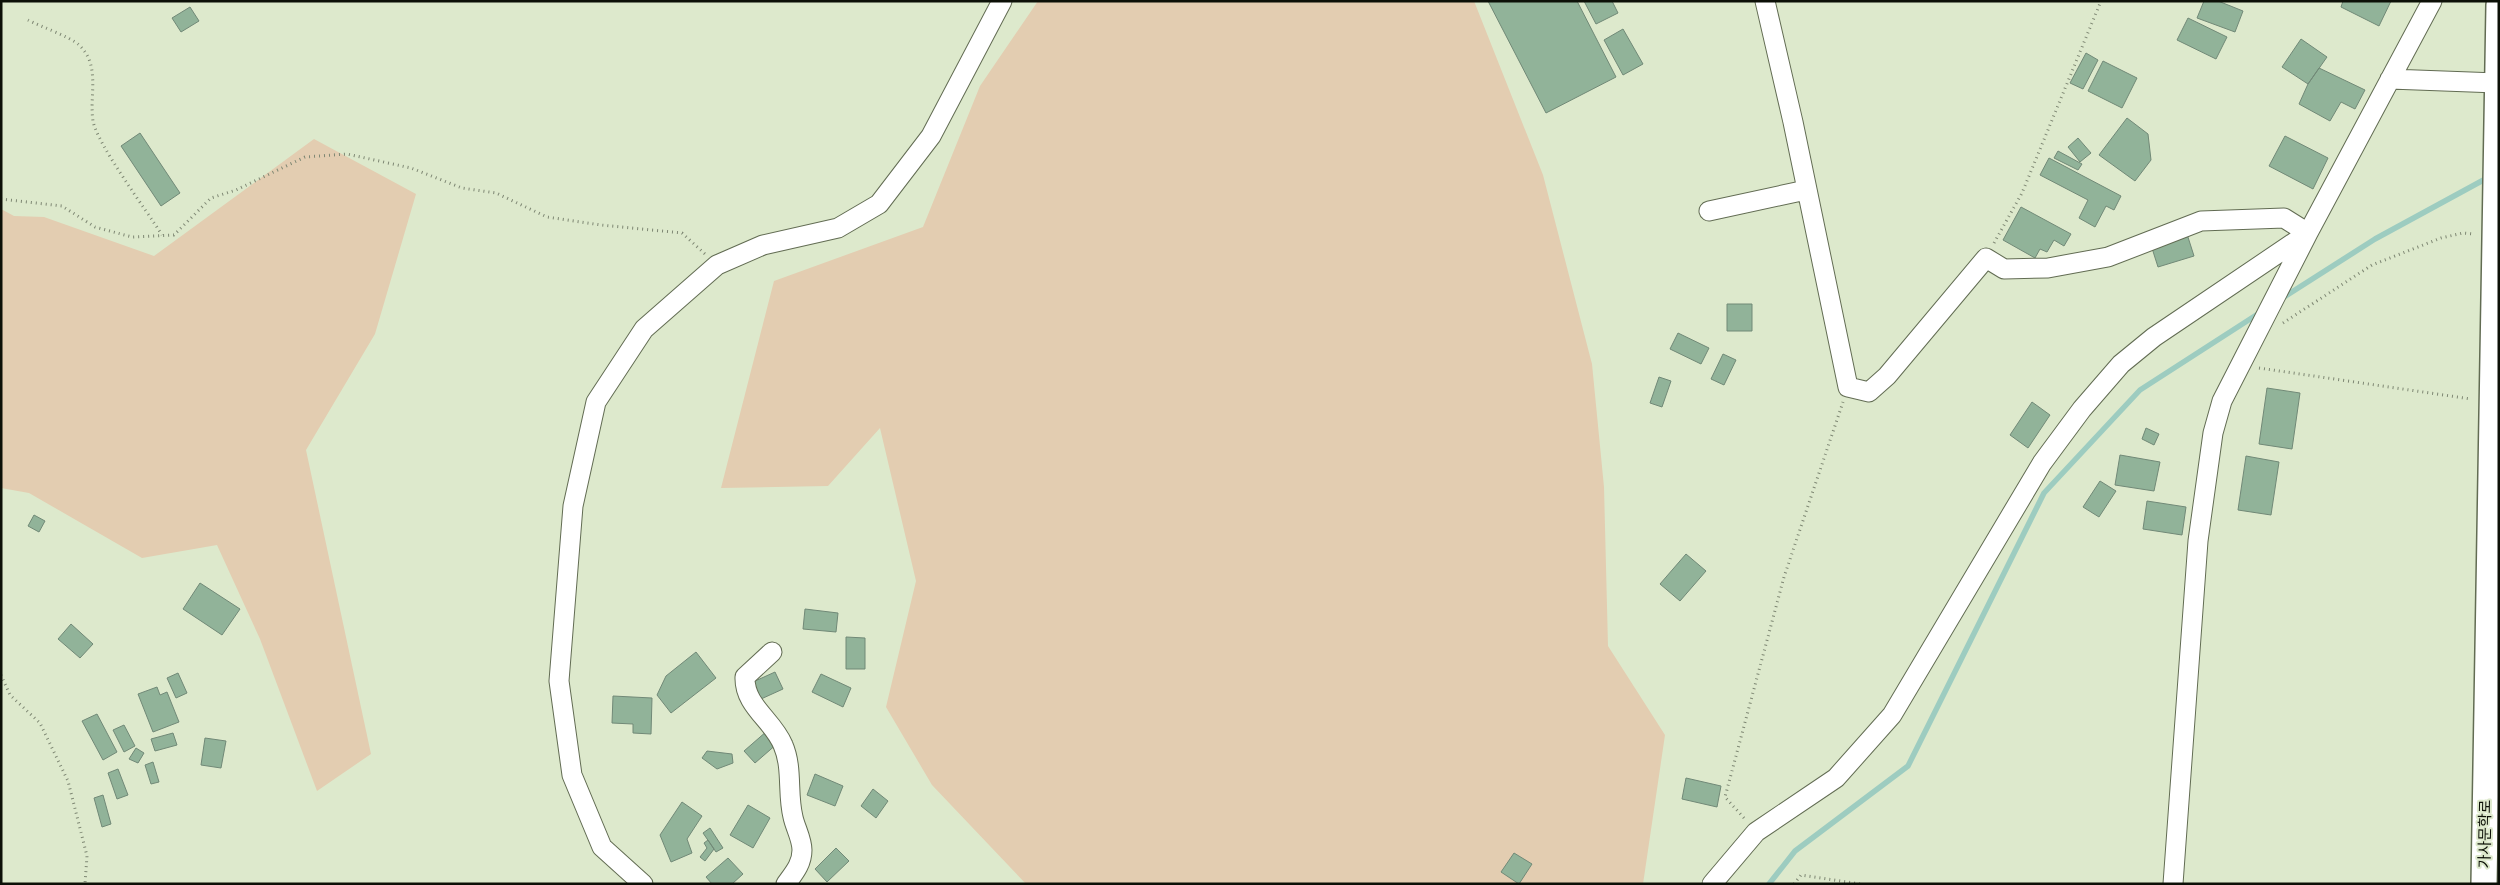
<svg xmlns="http://www.w3.org/2000/svg" width="2500" height="885" viewBox="0 0 2500 885" font-family="Signika,'Noto Sans KR',sans-serif">
<style>
.green{fill:#e3cdb1}
.lines{fill:none;stroke-linecap:round;stroke-linejoin:round}
.stream{stroke:#9dccc0;stroke-width:5.5}
.building{fill:#91b399;stroke:#718977}
.minor-casing{stroke:#626c53;stroke-width:21}
.major-casing{stroke:#626c53;stroke-width:28}
.path{stroke:#7e8773;stroke-width:3;stroke-dasharray:1 4;stroke-linecap:butt}
.minor{stroke:#fff;stroke-width:19}
.major{stroke:#fff;stroke-width:25}
.labels{text-anchor:middle;dominant-baseline:central;stroke-width:4;stroke-linejoin:round;paint-order:stroke}
.street-label{font-size:15px;fill:#0c1007;stroke:#dde9cc}
</style>
<rect width="100%" height="100%" fill="#dde9cc"/>
<!-- green -->
<path class="green" d="M 1038,1 L 1474,1 L 1543,175 L 1592,364 L 1604,487 L 1608,646 L 1665,735 L 1643,884 L 1026,884 L 932,785 L 886,707 L 916,581 L 880,428 L 828,486 L 721,488 L 774,281 L 923,227 L 980,86 Z
M 314,139 L 416,194 L 375,334 L 306,450 L 371,754 L 317,791 L 260,639 L 217,545 L 142,558 L 29,493 L 1,488 L 1,209 L 14,216 L 44,217 L 154,256 Z"/>
<g class="lines">
<!-- stream -->
<path class="stream" d="M 2281,299 L 2375,239 L 2489,177
M 1769,884 L 1795,851 L 1908,766 L 2044,493 L 2140,390 L 2261,312"/>
</g>
<!-- building -->
<path class="building" d="M 1488,1 L 1577,1 L 1616,77 L 1546,113 Z
M 1584,1 L 1612,1 L 1618,13 L 1596,24 Z
M 2204,1 L 2218,1 L 2243,11 L 2235,32 L 2197,18 Z
M 2343,1 L 2391,1 L 2379,26 L 2341,7 Z
M 190,7 L 199,21 L 181,32 L 172,18 Z
M 2188,18 L 2227,37 L 2216,59 L 2177,40 Z
M 1623,29 L 1643,64 L 1623,75 L 1604,40 Z
M 2301,39 L 2327,57 L 2308,84 L 2282,67 Z
M 2086,53 L 2098,60 L 2083,89 L 2070,83 Z
M 2103,61 L 2137,78 L 2122,108 L 2088,91 Z
M 2319,68 L 2365,90 L 2355,109 L 2341,102 L 2330,121 L 2299,104 L 2308,84 Z
M 2127,118 L 2148,134 L 2151,160 L 2135,181 L 2099,155 Z
M 140,133 L 180,193 L 161,206 L 121,146 Z
M 2285,136 L 2328,158 L 2313,189 L 2269,166 Z
M 2078,138 L 2091,153 L 2080,162 L 2068,147 Z
M 2058,151 L 2082,164 L 2078,170 L 2054,158 Z
M 2049,158 L 2121,196 L 2114,210 L 2106,206 L 2095,227 L 2079,218 L 2088,200 L 2040,175 Z
M 2021,207 L 2071,234 L 2064,246 L 2054,240 L 2047,252 L 2040,249 L 2035,258 L 2003,240 Z
M 2187,234 L 2194,256 L 2158,267 L 2151,245 Z
M 1727,304 L 1752,304 L 1752,331 L 1727,331 Z
M 1678,333 L 1709,348 L 1701,364 L 1670,349 Z
M 1723,354 L 1736,360 L 1724,385 L 1711,379 Z
M 1659,377 L 1671,381 L 1662,407 L 1650,403 Z
M 2267,388 L 2300,393 L 2292,449 L 2259,444 Z
M 2032,402 L 2050,415 L 2028,448 L 2010,435 Z
M 2146,428 L 2159,434 L 2154,445 L 2142,439 Z
M 2120,455 L 2160,462 L 2154,491 L 2115,485 Z
M 2246,456 L 2279,462 L 2271,515 L 2238,510 Z
M 2100,481 L 2116,491 L 2099,517 L 2083,507 Z
M 2147,501 L 2186,507 L 2182,535 L 2143,529 Z
M 34,515 L 45,521 L 39,532 L 28,526 Z
M 1686,554 L 1706,571 L 1680,601 L 1660,584 Z
M 200,583 L 240,609 L 222,635 L 183,609 Z
M 805,609 L 838,613 L 836,632 L 803,629 Z
M 71,624 L 93,644 L 80,658 L 58,639 Z
M 846,637 L 865,638 L 865,669 L 846,669 Z
M 696,652 L 716,678 L 671,713 L 657,695 L 666,676 Z
M 775,672 L 783,689 L 761,699 L 753,682 Z
M 178,673 L 187,693 L 176,698 L 167,678 Z
M 821,674 L 851,688 L 843,707 L 812,692 Z
M 157,687 L 160,695 L 167,692 L 179,722 L 153,732 L 138,694 Z
M 613,696 L 652,698 L 651,734 L 633,733 L 633,724 L 612,723 Z
M 97,714 L 117,752 L 103,760 L 82,721 Z
M 124,725 L 135,746 L 124,752 L 113,730 Z
M 767,731 L 778,743 L 755,763 L 744,751 Z
M 173,733 L 177,745 L 155,751 L 151,739 Z
M 205,738 L 226,741 L 221,768 L 201,765 Z
M 136,748 L 144,753 L 138,763 L 129,759 Z
M 707,751 L 732,754 L 733,763 L 717,769 L 702,758 Z
M 153,762 L 159,782 L 151,784 L 145,765 Z
M 118,769 L 128,795 L 117,799 L 108,773 Z
M 815,774 L 843,786 L 835,806 L 807,795 Z
M 1686,778 L 1721,786 L 1717,807 L 1682,799 Z
M 873,789 L 888,801 L 876,818 L 861,806 Z
M 103,795 L 111,824 L 102,827 L 94,798 Z
M 682,802 L 702,816 L 687,839 L 692,853 L 671,862 L 660,835 Z
M 748,805 L 770,818 L 753,848 L 730,835 Z
M 710,828 L 723,848 L 716,852 L 703,833 Z
M 708,840 L 714,849 L 705,861 L 700,857 L 707,848 L 704,843 Z
M 836,848 L 849,861 L 827,882 L 815,869 Z
M 1514,853 L 1532,864 L 1519,884 L 1501,872 Z
M 728,858 L 743,874 L 732,884 L 712,884 L 706,877 Z"/>
<g class="lines">
<!-- minor casing -->
<g class="minor-casing">
<path id="minor" d="M 2390,79 L 2497,83
M 1709,211 L 1806,190
M 772,652 L 745,677 C 744,706 773,720 783,745 C 793,768 787,793 793,817 C 795,827 802,839 802,850 C 802,864 794,873 786,884
M 643,884 L 602,847 L 572,775 L 559,681 L 573,506 L 596,402 L 644,329 L 717,265 L 763,245 L 838,228 L 879,204 L 931,136 L 1002,1
M 1712,884 L 1756,832 L 1836,778 L 1892,715 L 2042,463 L 2082,409 L 2121,364 L 2154,337 L 2308,233 L 2284,218 L 2201,221 L 2108,257 L 2048,268 L 2004,269 L 1986,258 L 1887,376 L 1869,392 L 1848,387 L 1793,122 L 1765,1
M 2173,884 L 2198,541 L 2213,433 L 2222,401 L 2308,233 L 2432,1"/>
</g>
<!-- major casing -->
<g class="major-casing">
<path id="major" d="M 2484,884 L 2499,5"/>
</g>
<!-- path -->
<path class="path" d="M 28,20 C 39,26 71,37 79,45 C 101,65 89,96 93,121 C 97,144 147,211 162,235
M 1,199 L 62,206 L 95,227 L 132,237 L 174,235 L 211,198 L 236,190 L 305,157 L 347,154 L 411,168 L 462,188 L 496,193 L 547,217 L 601,225 L 682,233 L 705,254
M 1994,243 L 2022,193 L 2101,1
M 2283,323 L 2372,265 L 2441,238 L 2463,233 L 2474,234
M 2259,368 L 2471,399
M 1,675 L 10,695 L 40,723 L 68,781 L 87,856 L 85,884
M 1744,818 L 1725,797 L 1784,577 L 1843,402
M 1794,884 L 1801,875 L 1860,884"/>
<!-- minor -->
<use href="#minor" class="minor"/>
<!-- major -->
<use href="#major" class="major"/>
</g>
<g class="labels">
<!-- street labels -->
<g class="street-label">
<text transform="translate(2485 834) rotate(-89)">가사문학로</text>
</g>
</g>
<!-- border -->
<rect width="2500" height="885" fill="none" stroke="#0c1007" stroke-width="5"/>
</svg>
